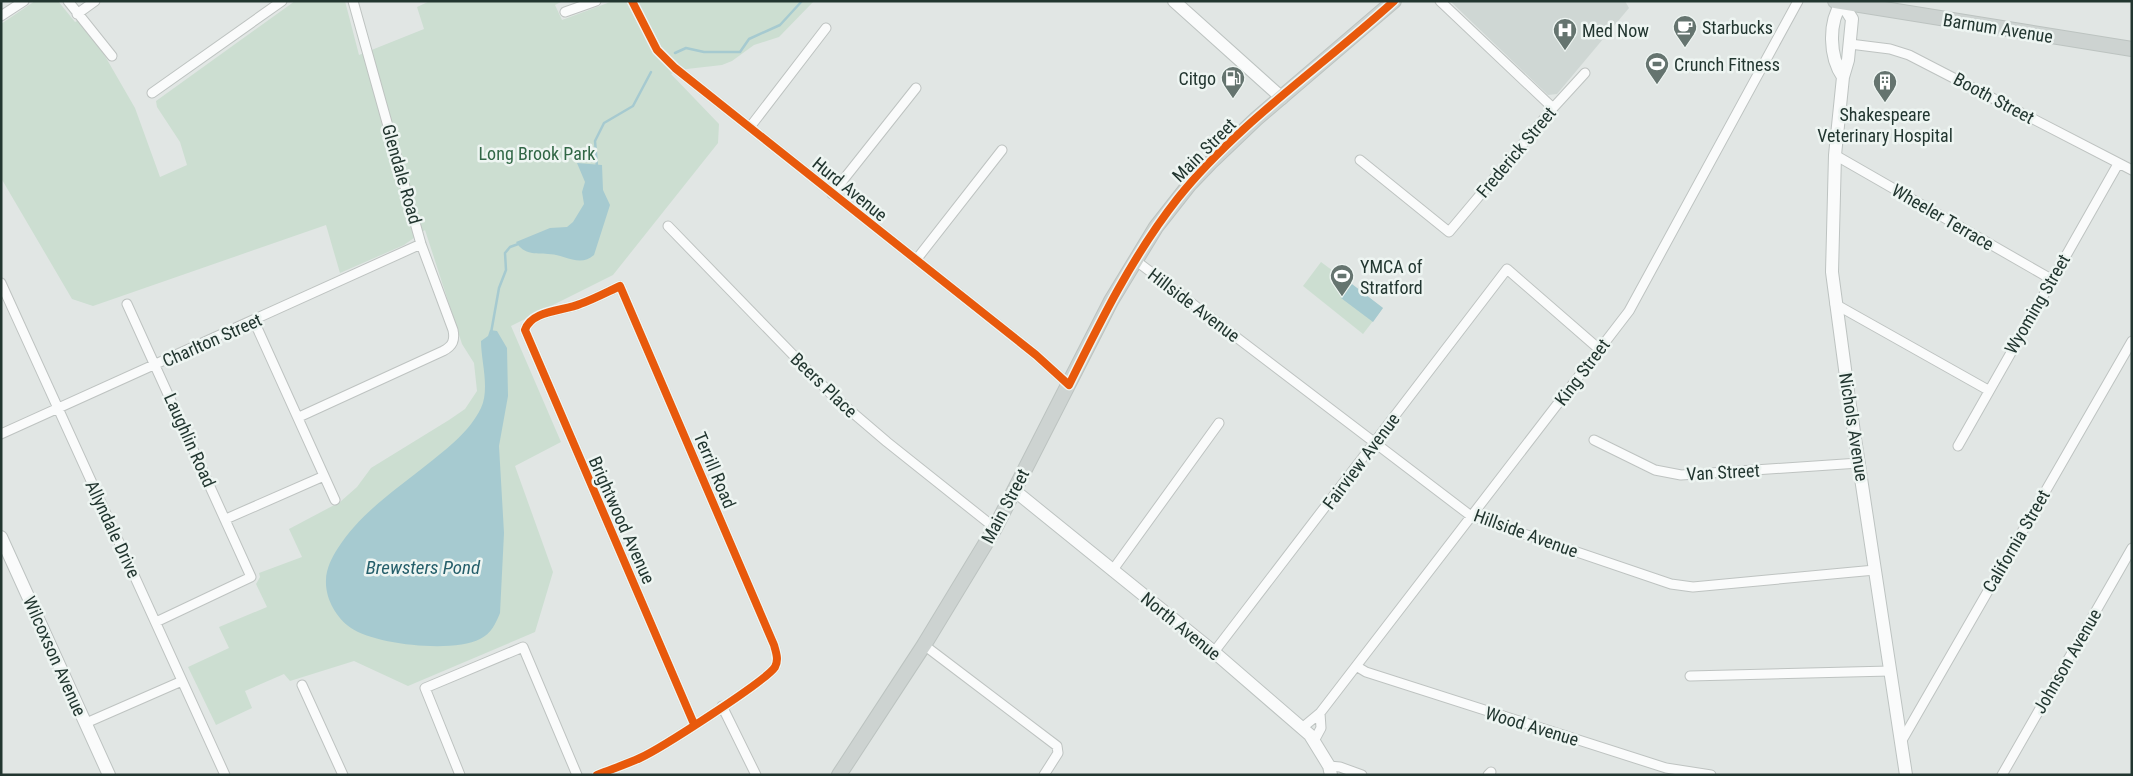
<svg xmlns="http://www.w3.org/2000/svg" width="2133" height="776" viewBox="0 0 2133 776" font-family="'Roboto Condensed',sans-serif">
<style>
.built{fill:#cfd7d4}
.green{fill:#ccded1}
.water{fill:#a6cad0}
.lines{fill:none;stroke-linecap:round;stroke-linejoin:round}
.stream{stroke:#a6cad0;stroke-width:2.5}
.street-casing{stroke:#bec3c1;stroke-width:11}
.secondary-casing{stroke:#bdc3c1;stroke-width:14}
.primary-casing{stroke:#bcc3c0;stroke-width:16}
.street{stroke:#fafbfb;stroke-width:9}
.secondary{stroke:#fafbfb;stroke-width:12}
.primary{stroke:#cdd3d1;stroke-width:14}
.cycleway-casing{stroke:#eef5f2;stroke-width:11}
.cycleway{stroke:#e8590c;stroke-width:8}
.labels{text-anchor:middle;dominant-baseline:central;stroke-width:5;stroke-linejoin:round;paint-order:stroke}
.poi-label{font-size:18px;fill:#223630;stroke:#eef5f2;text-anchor:start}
.street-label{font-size:18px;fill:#223630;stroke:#eef5f2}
.park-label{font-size:18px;fill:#316746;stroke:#eef5f2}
.water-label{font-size:19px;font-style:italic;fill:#245e6a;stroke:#eef5f2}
</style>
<rect width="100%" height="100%" fill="#e1e6e4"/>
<!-- built -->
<path class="built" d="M 1450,1 L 1625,1 L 1629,8 L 1557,94 L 1548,95 Z"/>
<!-- green -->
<path class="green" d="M 35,1 L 58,1 L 75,22 L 83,18 L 135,108 L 160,177 L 187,165 L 180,142 L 157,107 L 156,101 L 295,1 L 345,1 L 359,55 L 424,29 L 417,7 L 430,1 L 563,1 L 555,5 L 562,20 L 613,1 L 814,1 L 779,37 L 754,45 L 732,61 L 722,65 L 678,70 L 671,74 L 719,124 L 718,143 L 613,275 L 511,326 L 561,442 L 515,466 L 553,572 L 535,632 L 408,686 L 354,661 L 290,681 L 284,674 L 245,691 L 252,708 L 216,725 L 188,667 L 229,648 L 219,627 L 267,607 L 256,584 L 260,577 L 259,573 L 302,557 L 289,529 L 340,502 L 357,487 L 371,468 L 449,420 L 465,409 L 477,391 L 474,363 L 462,344 L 425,230 L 404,245 L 340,273 L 326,225 L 93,306 L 72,299 L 1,178 L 1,24 Z
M 1321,262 L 1383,308 L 1363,334 L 1303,286 Z"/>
<!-- water -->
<path class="water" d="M 577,163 L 602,165 L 603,190 L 610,205 L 594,255 C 580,268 564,254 548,254 C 535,253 524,255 516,242 L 550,228 L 567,227 L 573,222 L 584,204 L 582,192 L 585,182 Z
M 1352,284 L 1383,308 L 1373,322 L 1341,298 Z
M 490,330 L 497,331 L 507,348 L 508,396 L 499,446 L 504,533 L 500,613 C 496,623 491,634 480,639 C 453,653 376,645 351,628 C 336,618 325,598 326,580 C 326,569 332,557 338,548 C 361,512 397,489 429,463 C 448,448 470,431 481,408 C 490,388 481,362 481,341 L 488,336 Z"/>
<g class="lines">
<!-- stream -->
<path class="stream" d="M 675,53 L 686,48 L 704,52 L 740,52 L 749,39 L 780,25 L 802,1
M 597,167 L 595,141 L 604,123 L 633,106 L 651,72
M 491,333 L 499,288 L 506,270 L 505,253 L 510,247 L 521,243"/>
<!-- street casing -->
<g class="street-casing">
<path id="street" d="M 68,1 L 112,56
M 632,1 L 657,50 L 675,68 L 1036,355 L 1069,385
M 1440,1 L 1553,108
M 565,12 L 596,1
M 77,14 L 95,1
M 1,16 L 24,1
M 1850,44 L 1890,49 L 1909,55 L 2132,170
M 152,93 L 282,1
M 750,127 L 826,28
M 1835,155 L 2051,279
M 1360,160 L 1449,232 L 1553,108 L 1585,73
M 832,194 L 916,88
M 668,226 L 832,395 L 887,442 L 995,528
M 916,260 L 1002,150
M 1135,260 L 1471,516 L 1671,584 L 1693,587 L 1875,570
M 1,283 L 225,775
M 127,304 L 251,577 L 156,622
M 1835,304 L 1988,390
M 254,321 L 335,500
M 299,417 L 443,351 C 453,346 455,340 453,330 L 421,244 L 353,1
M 1,434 L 421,244
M 1594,440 L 1655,470 L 1681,475 L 1859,463
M 1958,446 L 2118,164
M 226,519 L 324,476
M 1112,571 L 1219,423
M 924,645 L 1057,746 L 1058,753 L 1044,775
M 1214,652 L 1507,269 L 1599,349
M 1356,666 L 1366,672 L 1666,768 L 1711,775
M 1690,676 L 1890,671
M 302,685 L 343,775
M 722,706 L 756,775
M 86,723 L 182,681
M 1302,728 L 1320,713 L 1629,311 L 1798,1
M 1314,741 L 1321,728 L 1320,713
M 1901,742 L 2132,341
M 1329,766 L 1340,767 L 1362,775
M 460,775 L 425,688 L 523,647 L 577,775
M 597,775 C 612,769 627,764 640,758 C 660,749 766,681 775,667 C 779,660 776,652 774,645 L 620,286 C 607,292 594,299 580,304 C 564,311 531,310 525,330 L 694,724
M 1488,775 L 1491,772
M 2002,775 L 2132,548"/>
</g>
<!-- secondary casing -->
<g class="secondary-casing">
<path id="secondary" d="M 1174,1 L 1282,98
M 1843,77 C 1829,57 1828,22 1842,3 L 1852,19 L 1848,60 L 1843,77 L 1835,155 L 1832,272 L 1849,399 L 1906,775
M 1015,491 L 1214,652 L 1310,735 L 1329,766 L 1331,775
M 1,537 L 109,775"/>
</g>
<!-- primary casing -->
<g class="primary-casing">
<path id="primary" d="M 1835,1 L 2132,49
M 839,775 L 924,645 L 995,528 L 1111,301 L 1156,227 L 1189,185 L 1211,162 L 1256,119 L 1394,1"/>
</g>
<!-- street -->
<use href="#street" class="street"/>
<!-- secondary -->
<use href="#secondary" class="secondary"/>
<!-- primary -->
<use href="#primary" class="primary"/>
<!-- cycleway casing -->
<g class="cycleway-casing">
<path id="cycleway" d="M 632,1 L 657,50 L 675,68 L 1036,355 L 1069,385 C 1101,320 1133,255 1178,198 C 1237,124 1324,65 1394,1
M 597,775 C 612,769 627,764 640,758 C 660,749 766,681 775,667 C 779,660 776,652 774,645 L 620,286 C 607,292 594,299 580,304 C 564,311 531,310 525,330 L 694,724"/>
</g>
<!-- cycleway -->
<use href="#cycleway" class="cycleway"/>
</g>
<!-- icons -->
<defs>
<g id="cafe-pin" transform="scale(1.25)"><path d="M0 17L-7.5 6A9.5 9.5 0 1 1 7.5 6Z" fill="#65746f" stroke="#eef5f2"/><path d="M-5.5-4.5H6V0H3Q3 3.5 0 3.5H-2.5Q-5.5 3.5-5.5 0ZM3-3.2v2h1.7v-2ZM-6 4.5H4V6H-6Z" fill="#fff"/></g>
<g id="hospital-pin" transform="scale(1.25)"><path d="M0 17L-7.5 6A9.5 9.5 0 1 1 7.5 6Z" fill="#65746f" stroke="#eef5f2"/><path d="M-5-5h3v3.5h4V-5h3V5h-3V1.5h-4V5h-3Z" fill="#fff"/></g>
<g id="stadium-pin" transform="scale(1.25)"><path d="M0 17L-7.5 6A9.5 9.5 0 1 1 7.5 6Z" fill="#65746f" stroke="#eef5f2"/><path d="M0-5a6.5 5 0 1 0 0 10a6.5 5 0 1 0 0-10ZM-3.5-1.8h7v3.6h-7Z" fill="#fff"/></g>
<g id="fuel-pin" transform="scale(1.25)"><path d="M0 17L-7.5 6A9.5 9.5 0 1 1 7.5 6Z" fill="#65746f" stroke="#eef5f2"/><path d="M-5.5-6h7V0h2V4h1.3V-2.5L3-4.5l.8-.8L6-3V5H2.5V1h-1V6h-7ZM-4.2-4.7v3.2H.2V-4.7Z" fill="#fff"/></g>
<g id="building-pin" transform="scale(1.25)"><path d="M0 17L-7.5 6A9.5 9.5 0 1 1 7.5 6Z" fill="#65746f" stroke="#eef5f2"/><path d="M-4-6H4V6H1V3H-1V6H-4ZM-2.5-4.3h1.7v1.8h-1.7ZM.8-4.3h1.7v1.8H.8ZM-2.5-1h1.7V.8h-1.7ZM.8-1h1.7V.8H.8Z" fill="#fff"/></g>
</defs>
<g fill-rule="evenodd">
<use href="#cafe-pin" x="1685" y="27"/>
<use href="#hospital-pin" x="1565" y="30"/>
<use href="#stadium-pin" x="1657" y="64"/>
<use href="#fuel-pin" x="1233" y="78"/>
<use href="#building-pin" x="1885" y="82"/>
<use href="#stadium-pin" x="1342" y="276"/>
</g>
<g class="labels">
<!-- poi labels -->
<g class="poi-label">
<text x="1702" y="27">Starbucks</text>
<text x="1582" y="30">Med Now</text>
<text x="1674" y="64">Crunch Fitness</text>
<text x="1216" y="78" text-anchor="end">Citgo</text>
<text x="1885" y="114" text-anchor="middle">Shakespeare<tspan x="1885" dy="21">Veterinary Hospital</tspan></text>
<text x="1360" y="266">YMCA of<tspan x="1360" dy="21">Stratford</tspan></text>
</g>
<!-- street labels -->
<g class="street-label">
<text transform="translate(1998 28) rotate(9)">Barnum Avenue</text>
<text transform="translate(1994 98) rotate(28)">Booth Street</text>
<text transform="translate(1204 150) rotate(-45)">Main Street</text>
<text transform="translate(1516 152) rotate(-50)">Frederick Street</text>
<text transform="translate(402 174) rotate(74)">Glendale Road</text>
<text transform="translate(850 189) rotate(39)">Hurd Avenue</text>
<text transform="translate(1943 217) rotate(30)">Wheeler Terrace</text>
<text transform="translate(2037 304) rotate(-60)">Wyoming Street</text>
<text transform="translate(1194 305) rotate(37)">Hillside Avenue</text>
<text transform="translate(212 340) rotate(-24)">Charlton Street</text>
<text transform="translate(1582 372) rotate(-53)">King Street</text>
<text transform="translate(824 385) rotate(44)">Beers Place</text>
<text transform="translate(1854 427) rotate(81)">Nichols Avenue</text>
<text transform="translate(190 440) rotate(66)">Laughlin Road</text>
<text transform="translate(1361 461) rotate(-53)">Fairview Avenue</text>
<text transform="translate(715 470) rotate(67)">Terrill Road</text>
<text transform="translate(1723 472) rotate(-3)">Van Street</text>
<text transform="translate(1005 506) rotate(-62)">Main Street</text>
<text transform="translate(622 520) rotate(66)">Brightwood Avenue</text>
<text transform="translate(113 529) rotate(65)">Allyndale Drive</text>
<text transform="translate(1526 533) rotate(20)">Hillside Avenue</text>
<text transform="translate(2016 541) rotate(-60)">California Street</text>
<text transform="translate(1181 626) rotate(39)">North Avenue</text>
<text transform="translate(55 656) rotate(66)">Wilcoxson Avenue</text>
<text transform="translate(2067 661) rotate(-60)">Johnson Avenue</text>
<text transform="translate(1532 726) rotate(17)">Wood Avenue</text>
</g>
<!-- park labels -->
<g class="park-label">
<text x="537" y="153">Long Brook Park</text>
</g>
<!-- water labels -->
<g class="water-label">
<text x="423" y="567">Brewsters Pond</text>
</g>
</g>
<!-- border -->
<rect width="2133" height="776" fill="none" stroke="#223630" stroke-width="5"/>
</svg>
